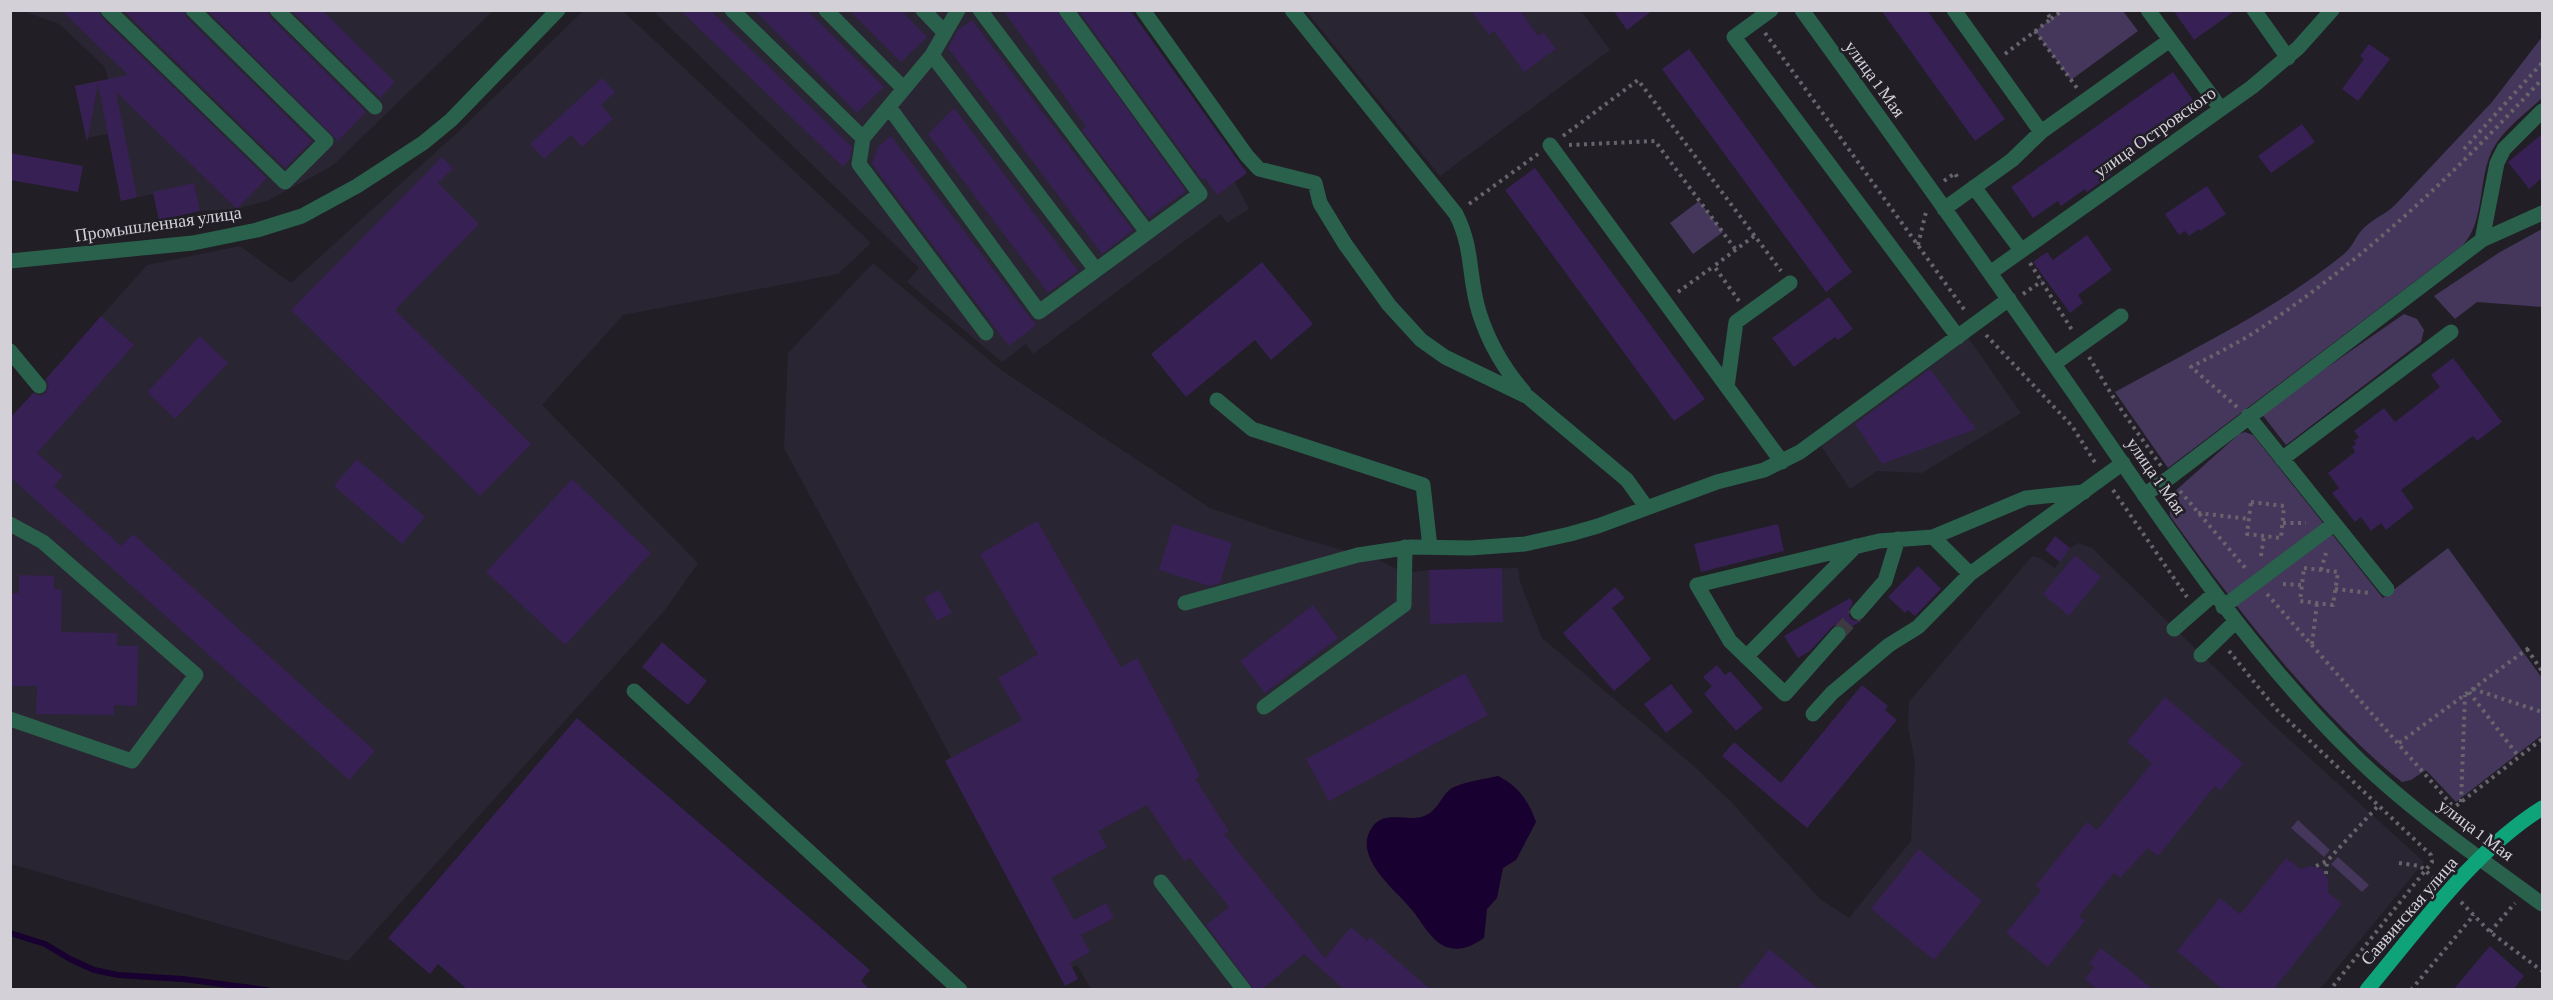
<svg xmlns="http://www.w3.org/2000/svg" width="2553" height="1000" viewBox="0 0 2553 1000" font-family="'Crimson Pro',serif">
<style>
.built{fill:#2a2532}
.green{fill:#45375b}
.water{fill:#180030}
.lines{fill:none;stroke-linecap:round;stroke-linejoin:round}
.stream{stroke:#180030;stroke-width:6}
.building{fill:#372054}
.minor-tunnel{stroke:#3c3941;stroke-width:15;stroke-dasharray:15 8;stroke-linecap:butt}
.path{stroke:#67646c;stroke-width:4;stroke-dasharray:3 4.5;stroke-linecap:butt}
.minor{stroke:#2a614c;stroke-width:15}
.major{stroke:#0ea378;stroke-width:15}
.labels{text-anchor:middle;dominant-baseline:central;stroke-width:5;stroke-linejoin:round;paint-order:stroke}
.street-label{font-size:18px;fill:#d3d1d7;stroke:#211e26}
</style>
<rect width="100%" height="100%" fill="#211e26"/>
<!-- built -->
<path class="built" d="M 584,10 L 623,11 L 871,243 L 838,274 L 623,315 L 542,405 L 698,563 L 665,610 L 348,961 L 11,864 L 11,418 L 147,265 L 240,246 L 291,283 L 459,131 Z
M 23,11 L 493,11 L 332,166 L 269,200 L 237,209 L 200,211 L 159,220 L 153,194 L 121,201 L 108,134 L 86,138 L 75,86 L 98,81 L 110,87 L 105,67 L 59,24 Z
M 653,11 L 1111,11 L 1234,180 L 1249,209 L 1227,223 L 1221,214 L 1033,354 L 1026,344 L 1002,362 L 907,282 L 919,268 Z
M 1306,11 L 1581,11 L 1610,50 L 1440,176 Z
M 873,263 L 1001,370 L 1210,508 L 1286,534 L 1381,561 L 1405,573 L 1429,570 L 1518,568 L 1520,582 L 1542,638 L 1696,768 L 1730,801 L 1820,899 L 1849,918 L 1911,841 L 1915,761 L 1908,727 L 1909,702 L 2032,556 L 2040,558 L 2055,568 L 2070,548 L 2078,543 L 2092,548 L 2280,731 L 2424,862 L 2320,989 L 1091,989 L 1077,965 L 1062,973 L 934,725 L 784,448 L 788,353 Z
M 1967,336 L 2021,413 L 1922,473 L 1877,471 L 1850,489 L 1821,446 Z"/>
<!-- green -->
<path class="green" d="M 2063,10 L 2123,11 L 2138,31 L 2071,80 L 2035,31 Z
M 2542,37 L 2542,98 C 2523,116 2496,134 2488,161 C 2479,188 2483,223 2463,245 L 2168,468 L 2115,392 C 2192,349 2275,310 2344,254 C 2353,247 2356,234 2366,226 C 2376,217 2386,214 2395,205 L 2492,102 Z
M 1699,201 L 1723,232 L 1693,254 L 1670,223 Z
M 2542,229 L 2542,307 L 2477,302 L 2455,319 L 2434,296 L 2500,252 Z
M 2404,314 L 2417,319 L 2424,330 L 2421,342 L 2286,445 L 2261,413 Z
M 2245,432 L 2253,435 L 2383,598 L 2448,548 L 2542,678 L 2542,735 L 2456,802 L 2426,770 L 2411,780 L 2402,782 C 2375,761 2352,738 2328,713 C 2270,652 2220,585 2170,516 L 2169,501 L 2173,493 L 2239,434 Z
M 2298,820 L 2330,850 L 2324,857 L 2291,828 Z
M 2338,857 L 2369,885 L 2362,892 L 2331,864 Z"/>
<!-- water -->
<path class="water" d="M 1498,776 C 1518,786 1529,801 1536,822 L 1516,860 L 1503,868 L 1497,898 L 1487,909 L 1484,938 C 1471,947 1457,953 1442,945 C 1429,937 1421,921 1412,910 C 1396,890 1350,856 1373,826 C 1385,811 1406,821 1421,817 C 1440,812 1439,795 1454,787 C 1467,781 1485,779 1498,776 Z"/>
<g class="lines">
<!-- stream -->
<path class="stream" d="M 10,933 L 45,944 L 70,959 L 94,970 L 118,975 L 183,979 L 267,990"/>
</g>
<!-- building -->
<path class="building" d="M 61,10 L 99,10 L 101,17 L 267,178 L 237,209 L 116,92 L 137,197 L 121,201 L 98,84 L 87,142 L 75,86 L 128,75 Z
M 123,10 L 184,10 L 186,17 L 312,141 L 285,168 Z
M 207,10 L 268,10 L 270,17 L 366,112 L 338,141 Z
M 291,10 L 322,10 L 395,82 L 380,98 Z
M 680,10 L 710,10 L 852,147 L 850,159 L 843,167 Z
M 754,10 L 807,10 L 884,87 L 857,113 Z
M 849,10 L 901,10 L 927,37 L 901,62 Z
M 1003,10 L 1056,10 L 1186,191 L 1149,218 L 1082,130 L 1086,127 Z
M 1078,10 L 1130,10 L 1247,173 L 1217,195 L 1205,178 L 1202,180 Z
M 1471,10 L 1520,10 L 1538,36 L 1543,32 L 1556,49 L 1524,72 L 1494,31 L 1489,35 Z
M 1613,10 L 1653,10 L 1627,30 Z
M 1881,10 L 1927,10 L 2005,119 L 1975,141 Z
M 2173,10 L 2236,10 L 2194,40 Z
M 972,20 L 1133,230 L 1102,254 L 948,48 L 958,30 Z
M 2369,44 L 2390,59 L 2358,101 L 2342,89 L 2364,59 L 2360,56 Z
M 1689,49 L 1852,272 L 1826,292 L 1662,69 Z
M 2173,72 L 2195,103 L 2176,116 L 2180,121 L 2109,172 L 2111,175 L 2087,192 L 2085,189 L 2061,206 L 2058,201 L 2033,218 L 2011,187 Z
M 602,78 L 615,92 L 601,105 L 613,119 L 582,147 L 571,135 L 544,159 L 530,144 Z
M 954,108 L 1078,271 L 1048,293 L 928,134 Z
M 2302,124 L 2315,142 L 2271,173 L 2258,156 Z
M 2542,134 L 2542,178 L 2529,189 L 2508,162 Z
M 891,136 L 1036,325 L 1009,346 L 872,164 L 878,147 Z
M 10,153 L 83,166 L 78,192 L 10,180 Z
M 442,157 L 453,168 L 438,183 L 479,224 L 395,310 L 531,444 L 480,496 L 291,310 Z
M 1535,168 L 1705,399 L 1674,421 L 1505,190 Z
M 194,183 L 200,211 L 159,220 L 153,192 Z
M 2207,186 L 2226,214 L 2200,231 L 2199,229 L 2189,236 L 2185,231 L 2179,235 L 2165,214 Z
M 2087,235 L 2112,270 L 2078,295 L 2083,303 L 2070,313 L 2033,262 L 2047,252 L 2053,260 Z
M 1262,262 L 1313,324 L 1271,360 L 1255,340 L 1186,397 L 1151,354 Z
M 1829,297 L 1853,329 L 1838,340 L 1835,337 L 1794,367 L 1772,338 Z
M 101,316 L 134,345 L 37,453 L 63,476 L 54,486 L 121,546 L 133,534 L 375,751 L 349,780 L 10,477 L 10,418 L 33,393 L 40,396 L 46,393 L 49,385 L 46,379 Z
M 200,336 L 228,363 L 175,419 L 147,392 Z
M 2453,358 L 2502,422 L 2477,441 L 2473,436 L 2401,490 L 2414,508 L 2386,530 L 2381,523 L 2371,531 L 2361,517 L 2355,522 L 2332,493 L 2339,488 L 2328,473 L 2355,452 L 2352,447 L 2356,444 L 2354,441 L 2359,437 L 2354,431 L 2384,408 L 2395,422 L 2440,387 L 2431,375 Z
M 1930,369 L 1976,429 L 1882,464 L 1855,424 Z
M 357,459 L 425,517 L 402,544 L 334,486 Z
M 572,479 L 651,553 L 565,645 L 486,572 Z
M 1037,521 L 1121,667 L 1137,658 L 1200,776 L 1195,779 L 1229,831 L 1224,834 L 1325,958 L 1351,927 L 1367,941 L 1370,937 L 1431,990 L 1345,990 L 1304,954 L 1261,990 L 1254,990 L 1206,925 L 1229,907 L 1190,858 L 1184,861 L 1147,805 L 1098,831 L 1107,847 L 1051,878 L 1074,920 L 1106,903 L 1114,918 L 1081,935 L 1090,952 L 1070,963 L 1078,979 L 1065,986 L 945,761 L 1022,720 L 998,678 L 1038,654 L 980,554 Z
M 1173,524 L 1232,543 L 1220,583 L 1210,586 L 1159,570 Z
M 1778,524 L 1784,551 L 1701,572 L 1694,544 Z
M 2055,536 L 2070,548 L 2060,562 L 2045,550 Z
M 2075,555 L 2101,577 L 2069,616 L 2043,594 Z
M 1918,566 L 1941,589 L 1915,616 L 1908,610 L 1905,613 L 1888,597 Z
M 1502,568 L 1503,622 L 1430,624 L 1429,570 Z
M 19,575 L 54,576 L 54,589 L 62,590 L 61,632 L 117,633 L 117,646 L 138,646 L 137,706 L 114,705 L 114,715 L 36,714 L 37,686 L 10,686 L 10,593 L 19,593 Z
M 1615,587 L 1625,598 L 1612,608 L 1651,659 L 1614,691 L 1563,633 Z
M 939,590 L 952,613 L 937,621 L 924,598 Z
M 1850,598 L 1853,603 L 1849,610 L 1849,616 L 1852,620 L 1861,621 L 1846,630 L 1840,625 L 1834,625 L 1810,651 L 1798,658 L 1784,636 Z
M 1313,605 L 1338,638 L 1265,693 L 1240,661 Z
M 662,642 L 707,681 L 688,705 L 642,667 Z
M 1717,665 L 1725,675 L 1730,671 L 1763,708 L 1736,731 L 1704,694 L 1712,686 L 1703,677 Z
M 1465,673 L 1488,715 L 1329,801 L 1306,759 Z
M 1671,684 L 1693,712 L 1666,733 L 1644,704 Z
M 1862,685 L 1888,706 L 1885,710 L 1897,720 L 1807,828 L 1722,756 L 1734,742 L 1781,783 Z
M 2165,697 L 2243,763 L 2220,791 L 2215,786 L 2158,856 L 2148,848 L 2120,878 L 2114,873 L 2079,916 L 2085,921 L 2048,967 L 2006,933 L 2041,890 L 2036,885 L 2087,822 L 2097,830 L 2152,763 L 2127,742 Z
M 577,718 L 870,970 L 861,981 L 870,990 L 468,990 L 438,964 L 430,974 L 388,938 Z
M 1919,849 L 1982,901 L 1934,960 L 1871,909 Z
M 2286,858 L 2300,869 L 2311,866 L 2322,869 L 2328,879 L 2328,892 L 2342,904 L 2273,990 L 2223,990 L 2177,951 L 2220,898 L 2240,914 Z
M 2490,946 L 2524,976 L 2513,990 L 2453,990 Z
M 2101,948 L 2154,990 L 2098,990 L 2085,979 L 2094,967 L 2089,963 Z
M 1769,949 L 1820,990 L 1737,990 Z"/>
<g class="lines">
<!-- minor-tunnel -->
<path class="minor-tunnel" d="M 1838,634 L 1858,612"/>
<!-- path -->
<path class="path" d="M 2051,19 L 2063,10
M 2035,31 L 2077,88
M 1765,33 L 1966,312
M 2005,54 L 2051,19 L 2045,10
M 1563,136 L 1638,80 L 1781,271
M 1569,145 L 1655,141 L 1736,250
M 2464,149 L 2542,63
M 1944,181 L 1955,173 L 1958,179
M 1469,204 L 1538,154
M 1918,245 L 1926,212
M 2030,263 L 2072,330
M 1678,292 L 1714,266
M 2023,294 L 2042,281
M 1739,301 L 1714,266 L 1754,236
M 1986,335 L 2072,426 L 2096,464
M 2089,357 L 2118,405 L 2161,466
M 2237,407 L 2191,367 C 2212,356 2234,345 2255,332 C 2363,261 2455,174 2542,79
M 2113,490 L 2187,597
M 2180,491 L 2247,570
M 2251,502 L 2284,506 L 2281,538 L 2247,534 Z
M 2198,513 L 2249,519
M 2283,523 L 2306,523
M 2261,556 L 2264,536
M 2304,568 L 2338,572 L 2333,605 L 2300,601 Z
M 2321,570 L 2326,553
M 2283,584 L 2302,585
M 2335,589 L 2370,593
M 2267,594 L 2451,804 L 2456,806 L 2542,739
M 2312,644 L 2317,603
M 2527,649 L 2542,671
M 2229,651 L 2276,709 L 2431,855 L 2432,862 L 2330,990
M 2473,689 L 2542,712
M 2469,692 L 2519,757
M 2399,743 L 2530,647
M 2461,802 L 2465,695
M 2399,863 L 2420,866 L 2437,881
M 2316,866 L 2327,861 L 2378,806
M 2326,874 L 2327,861
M 2461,902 L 2490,932 L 2542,971
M 2490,932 L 2515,903
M 2411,990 L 2474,915"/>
<!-- minor -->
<path class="minor" d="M 108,10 L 285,182 L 326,141 L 193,10
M 277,10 L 375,107
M 732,10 L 863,138 L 932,55 L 958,10
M 826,10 L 904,89
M 923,10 L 945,33
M 980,10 L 1147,232
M 1143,10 L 1247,156 L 1259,169 L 1315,183 L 1320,203 L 1345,244 L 1389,305 L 1421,340 L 1445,357 L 1528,397 L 1627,480 L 1647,508
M 1292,10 L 1456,214 C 1474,250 1468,277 1479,312 C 1488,341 1505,370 1524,392
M 1771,10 L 1734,37 L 1958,337
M 1802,10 C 1894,137 1985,265 2074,393 C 2162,520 2244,647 2354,755 C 2411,811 2478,857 2542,904
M 1954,10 L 2041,132
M 2148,10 L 2221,109
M 2254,10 L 2288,58
M 932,55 L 1096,270
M 889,107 L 1039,312 L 1200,194 L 1066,10
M 863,138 L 859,164 L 986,333
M 1550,145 L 1782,462
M 1974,187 L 2021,250
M 1944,209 L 2012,160 L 2041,132 L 2170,40
M 2482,240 L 2497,163 L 2504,149 L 2542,111
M 10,261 L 193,243 L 257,230 L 302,216 L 357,186 L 423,143 L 451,120 L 558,10
M 1990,273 L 2252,87 L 2298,48 L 2332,10
M 10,351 L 39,386
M 2054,364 L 2121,316
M 1727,387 L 1736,322 L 1790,283
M 1217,400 L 1252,429 L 1423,485 L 1430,547
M 2248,416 L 2387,589
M 2282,459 L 2451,332
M 2144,495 L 2169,478 L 2482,240 L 2542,213
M 10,524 L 43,542 L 196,675 L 132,761 L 10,719
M 1933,537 L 1970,574
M 1185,603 L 1358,555 L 1411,547 L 1470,548 L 1525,544 L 1570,534 L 1598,526 L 1717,482 L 1764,470 L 1800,452 L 2009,299
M 2223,607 L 2334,524
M 1858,612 L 1885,581 L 1898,539
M 2174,629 L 2214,594
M 1838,634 L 1785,694 L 1730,641 L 1697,585 L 1879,541 L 1933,537 L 2026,498 L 2084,492
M 2201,655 L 2235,622
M 1746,657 L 1856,546
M 634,691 L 960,990
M 1264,707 L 1404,605 L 1405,547
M 1813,714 L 1832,693 L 1889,645 L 1918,627 L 1970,574 L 2123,463
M 1161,882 L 1244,990"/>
<!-- major -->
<path class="major" d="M 2367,990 C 2420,927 2472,852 2542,808"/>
</g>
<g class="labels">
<!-- street labels -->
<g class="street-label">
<text transform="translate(1875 79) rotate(54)">улица 1 Мая</text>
<text transform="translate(2155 132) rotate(-35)">улица Островского</text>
<text transform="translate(158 224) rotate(-8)">Промышленная улица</text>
<text transform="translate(2156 476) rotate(55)">улица 1 Мая</text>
<text transform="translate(2476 830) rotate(37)">улица 1 Мая</text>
<text transform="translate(2409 911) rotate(-49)">Саввинская улица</text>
</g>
</g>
<!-- border -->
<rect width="2553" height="1000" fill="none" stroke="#d3d1d7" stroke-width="24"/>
</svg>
